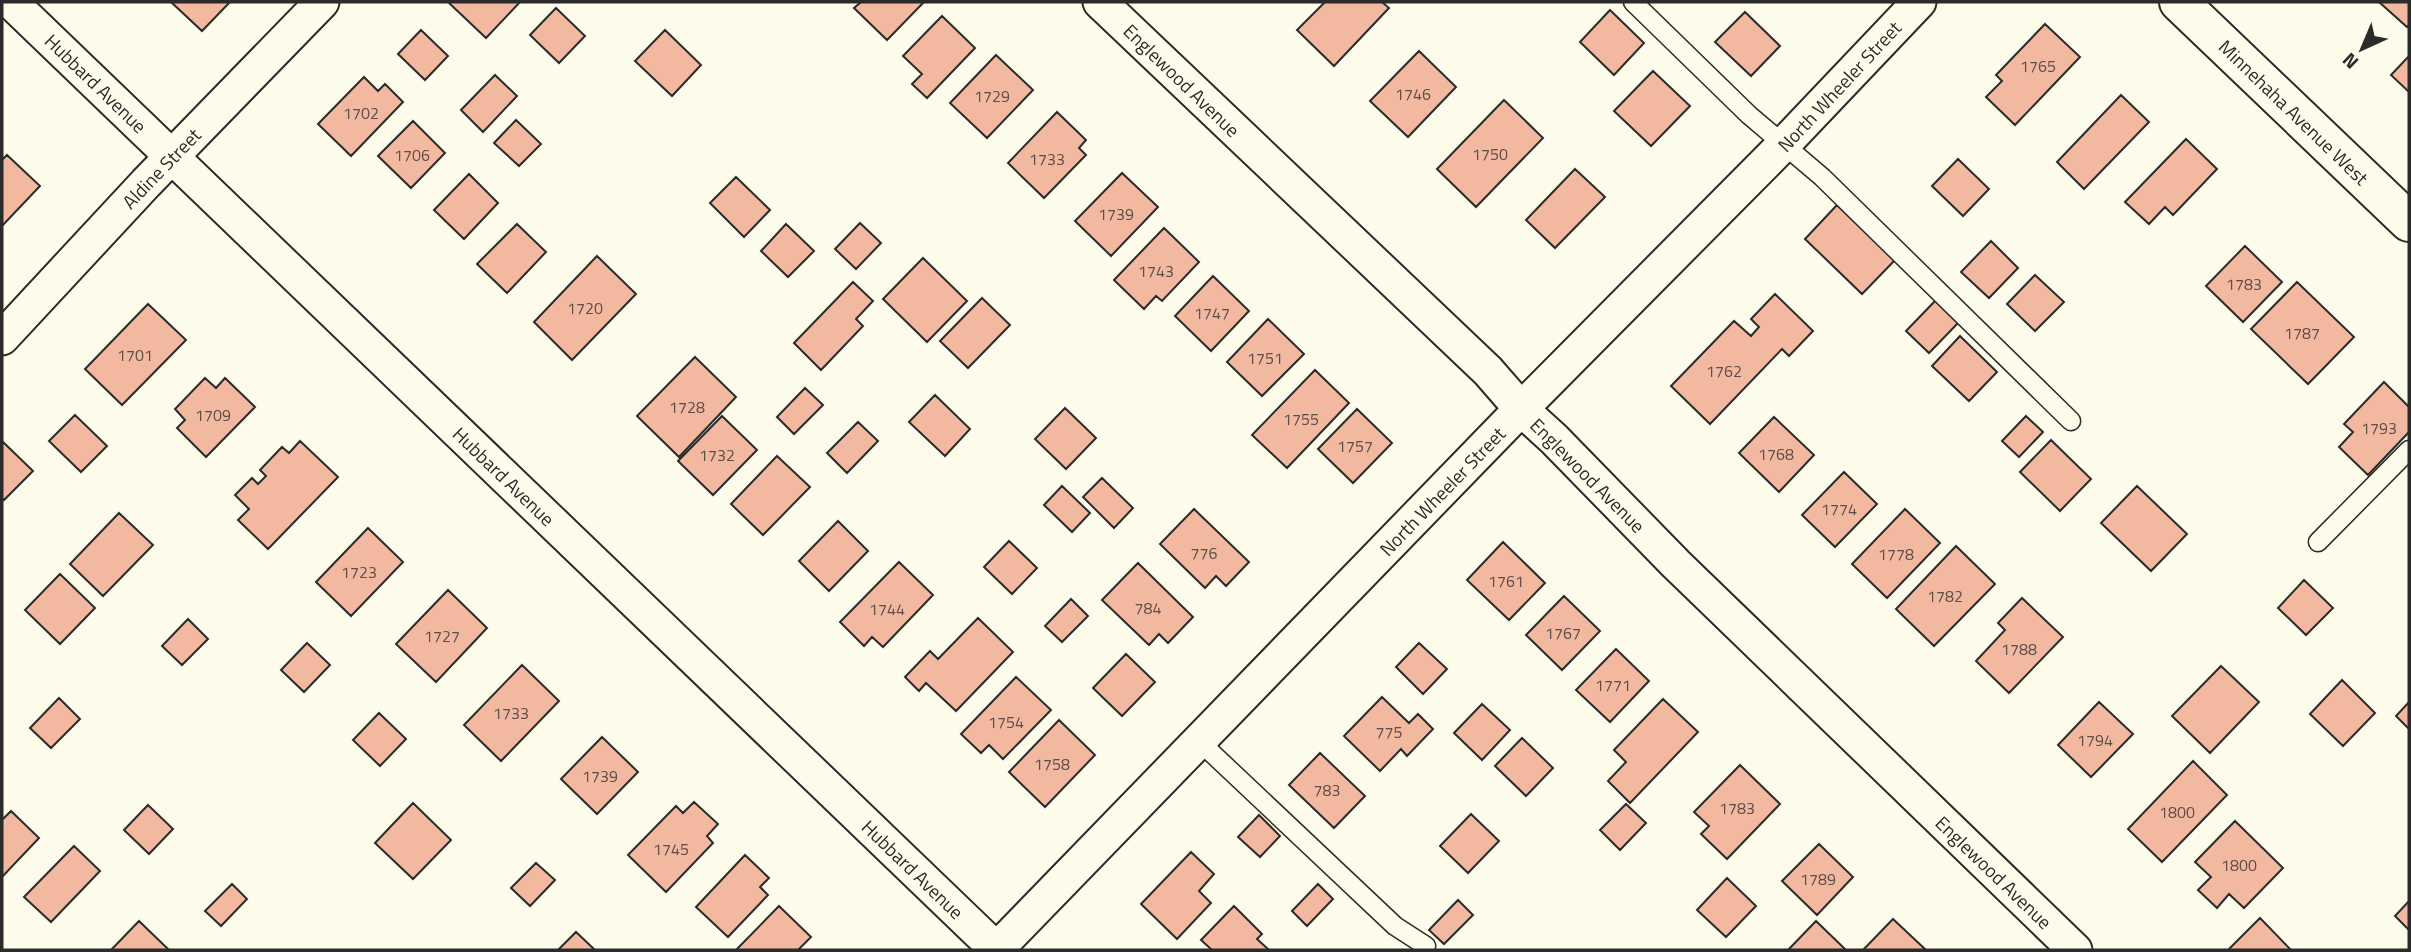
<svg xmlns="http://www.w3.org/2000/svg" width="2411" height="952" viewBox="0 0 2411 952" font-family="'Titillium Web',sans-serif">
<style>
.building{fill:#f2b8a0;stroke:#2b2b2b;stroke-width:2}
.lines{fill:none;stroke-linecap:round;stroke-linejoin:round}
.service-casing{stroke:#2b2b2b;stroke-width:21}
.minor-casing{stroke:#2b2b2b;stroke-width:37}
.tertiary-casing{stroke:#2b2b2b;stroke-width:42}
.service{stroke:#fdfbea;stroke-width:18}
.minor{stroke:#fdfbea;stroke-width:33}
.tertiary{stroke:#fdfbea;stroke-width:38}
.labels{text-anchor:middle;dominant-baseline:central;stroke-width:5;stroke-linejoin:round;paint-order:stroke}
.number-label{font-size:16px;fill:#5d4e48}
.street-label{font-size:19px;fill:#2b2b2b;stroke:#fdfbea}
</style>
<rect width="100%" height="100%" fill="#fdfbea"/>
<!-- building -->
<path class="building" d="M 171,2 L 230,2 L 202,31 Z
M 448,2 L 520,2 L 486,38 Z
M 861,2 L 924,2 L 887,40 L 854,8 Z
M 1325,2 L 1382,2 L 1389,8 L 1334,66 L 1297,30 Z
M 2379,2 L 2409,2 L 2409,25 L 2407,27 Z
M 556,8 L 585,36 L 559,63 L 530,35 Z
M 1610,10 L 1644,43 L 1614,75 L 1580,42 Z
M 1745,12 L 1780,46 L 1751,76 L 1715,42 Z
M 942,16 L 975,48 L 927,98 L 912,84 L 922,74 L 903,56 Z
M 2045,24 L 2080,57 L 2015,125 L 1986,97 L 2002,81 L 1996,75 Z
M 421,30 L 448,56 L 425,80 L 398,54 Z
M 665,30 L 701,65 L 672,96 L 635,61 Z
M 1419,51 L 1456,87 L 1408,137 L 1370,101 Z
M 996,55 L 1033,90 L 987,138 L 950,103 Z
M 2409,56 L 2409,92 L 2391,75 Z
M 1653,71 L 1690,106 L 1651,146 L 1614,111 Z
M 495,75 L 517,96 L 483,132 L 461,110 Z
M 364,77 L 378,91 L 385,84 L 403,102 L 351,156 L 318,124 Z
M 2121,95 L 2149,122 L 2084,189 L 2057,162 Z
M 1504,100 L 1543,138 L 1476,207 L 1437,169 Z
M 1057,112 L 1086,140 L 1079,148 L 1086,155 L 1044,198 L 1008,163 Z
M 516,120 L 541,144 L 519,166 L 494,143 Z
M 413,121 L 445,153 L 411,188 L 378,156 Z
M 2186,139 L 2217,169 L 2173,215 L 2165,207 L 2149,224 L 2125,202 Z
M 7,155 L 40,186 L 2,226 L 2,160 Z
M 1958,159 L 1989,189 L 1963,216 L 1932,186 Z
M 1575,169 L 1605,197 L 1555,248 L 1526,220 Z
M 1122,173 L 1158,207 L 1111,256 L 1075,221 Z
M 469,174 L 498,203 L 464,239 L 434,210 Z
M 736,177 L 770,210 L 744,237 L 710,203 Z
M 1837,205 L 1895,260 L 1862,294 L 1805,239 Z
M 860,223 L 881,243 L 856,269 L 835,249 Z
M 517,224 L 546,252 L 507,293 L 477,264 Z
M 786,224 L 814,251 L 788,277 L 761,251 Z
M 1164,228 L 1199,262 L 1162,301 L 1156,296 L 1144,309 L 1114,280 Z
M 1991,241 L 2018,268 L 1989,298 L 1961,272 Z
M 2245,246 L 2282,282 L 2243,322 L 2206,286 Z
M 597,256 L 636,294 L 572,360 L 534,322 Z
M 923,258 L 967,301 L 927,342 L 883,299 Z
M 2035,275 L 2064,302 L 2035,331 L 2007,304 Z
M 1213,276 L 1249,311 L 1211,351 L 1175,316 Z
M 853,282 L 873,301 L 856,319 L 863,326 L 821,370 L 794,343 Z
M 2297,282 L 2354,337 L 2308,384 L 2251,329 Z
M 1775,294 L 1813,331 L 1789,356 L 1782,349 L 1710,424 L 1671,386 L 1734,321 L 1751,336 L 1759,327 L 1751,319 Z
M 982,298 L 1010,325 L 968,368 L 940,341 Z
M 1936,300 L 1959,322 L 1929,353 L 1906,331 Z
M 148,304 L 186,340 L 122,405 L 85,369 Z
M 1268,319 L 1304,354 L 1262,396 L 1227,362 Z
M 1960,336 L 1997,372 L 1969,401 L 1932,366 Z
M 695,357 L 736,397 L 679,457 L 637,416 Z
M 1315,370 L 1349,403 L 1287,468 L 1252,435 Z
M 205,378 L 216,388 L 225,378 L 255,407 L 206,457 L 177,428 L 185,420 L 175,409 Z
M 2384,382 L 2409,407 L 2409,432 L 2368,475 L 2339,447 L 2353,432 L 2344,424 Z
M 805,388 L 823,405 L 794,434 L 777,417 Z
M 935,395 L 970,429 L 945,456 L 909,422 Z
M 1065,408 L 1096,438 L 1066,469 L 1035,439 Z
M 1357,409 L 1392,443 L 1353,483 L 1318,449 Z
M 75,415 L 107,446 L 81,472 L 49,441 Z
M 722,416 L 757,450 L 713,495 L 678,461 Z
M 2026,416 L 2043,432 L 2019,457 L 2002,441 Z
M 1774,417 L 1814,455 L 1779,492 L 1739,453 Z
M 858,422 L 878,441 L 847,473 L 827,453 Z
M 2051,440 L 2091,479 L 2060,511 L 2020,472 Z
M 2,441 L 33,471 L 4,500 L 2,498 Z
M 300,441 L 338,477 L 268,549 L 238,520 L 249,509 L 235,495 L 252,478 L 258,484 L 266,476 L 260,470 L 282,447 L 289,453 Z
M 777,456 L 810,487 L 763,535 L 731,504 Z
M 1844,472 L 1877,504 L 1835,547 L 1802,515 Z
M 1102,478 L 1133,508 L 1114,528 L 1083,497 Z
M 1062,486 L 1090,513 L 1072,532 L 1044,505 Z
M 2137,486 L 2187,534 L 2151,571 L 2101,523 Z
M 1194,509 L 1249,562 L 1226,586 L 1216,576 L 1205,588 L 1160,544 Z
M 1905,509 L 1940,543 L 1887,598 L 1852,564 Z
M 119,513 L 153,545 L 103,596 L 70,564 Z
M 838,521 L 868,551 L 829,591 L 799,561 Z
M 368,528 L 403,562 L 351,616 L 316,582 Z
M 1009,541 L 1037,568 L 1012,594 L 984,567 Z
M 1503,542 L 1545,583 L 1509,620 L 1467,580 Z
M 1956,546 L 1995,584 L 1934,646 L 1896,609 Z
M 899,562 L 933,595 L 883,647 L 872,637 L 864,646 L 840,622 Z
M 1138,563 L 1193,617 L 1168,643 L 1159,634 L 1149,645 L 1102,600 Z
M 60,574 L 95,608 L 60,644 L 25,610 Z
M 2304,580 L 2333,608 L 2306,635 L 2278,608 Z
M 448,590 L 487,628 L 436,682 L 396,644 Z
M 1564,596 L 1600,631 L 1562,670 L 1526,635 Z
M 2022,598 L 2063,637 L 2009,693 L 1976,661 L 2005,630 L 1998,623 Z
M 1071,599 L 1088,616 L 1062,642 L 1045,626 Z
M 978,618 L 1013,652 L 956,711 L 926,683 L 919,691 L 905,677 L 930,651 L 938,659 Z
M 188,619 L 208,639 L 182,665 L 162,646 Z
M 307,643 L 330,665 L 304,692 L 281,670 Z
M 1419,643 L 1447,669 L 1423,694 L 1396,667 Z
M 1616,649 L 1649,681 L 1610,722 L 1576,690 Z
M 1126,654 L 1155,682 L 1122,716 L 1093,688 Z
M 522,665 L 559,701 L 501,761 L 464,725 Z
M 2221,666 L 2259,702 L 2210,753 L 2172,716 Z
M 1016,677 L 1051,710 L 1003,759 L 989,745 L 981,753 L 961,734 Z
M 2342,680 L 2375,713 L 2343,746 L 2310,714 Z
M 1382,697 L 1409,723 L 1418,714 L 1433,729 L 1407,756 L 1401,749 L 1380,771 L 1344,736 Z
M 59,698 L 80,719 L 51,748 L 30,728 Z
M 1663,699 L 1698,732 L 1630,803 L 1608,781 L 1626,762 L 1614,750 Z
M 2099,702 L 2133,734 L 2091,777 L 2058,745 Z
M 2409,702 L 2409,729 L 2396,716 Z
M 1482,704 L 1510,730 L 1482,760 L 1454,733 Z
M 379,713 L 406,739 L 380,766 L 353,740 Z
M 1059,720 L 1095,755 L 1045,807 L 1009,772 Z
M 602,737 L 638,772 L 597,814 L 561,779 Z
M 1522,738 L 1553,768 L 1526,796 L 1495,766 Z
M 1320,753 L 1365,796 L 1334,828 L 1289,785 Z
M 2193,761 L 2227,795 L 2162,862 L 2128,829 Z
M 1740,765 L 1780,804 L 1727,859 L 1701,834 L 1709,826 L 1694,812 Z
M 694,802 L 718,824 L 707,836 L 713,843 L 666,892 L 628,855 L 676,806 L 683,813 Z
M 413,803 L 451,840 L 413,879 L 375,843 Z
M 1626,804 L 1646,823 L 1620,850 L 1600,830 Z
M 148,805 L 173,829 L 149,854 L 124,830 Z
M 11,811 L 39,838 L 2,877 L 2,820 Z
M 1471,814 L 1499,841 L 1468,873 L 1440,846 Z
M 1259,815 L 1280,836 L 1260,857 L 1238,837 Z
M 2235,821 L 2283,868 L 2244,908 L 2229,894 L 2217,908 L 2198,890 L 2211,877 L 2195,862 Z
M 1819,844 L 1853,877 L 1817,915 L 1782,881 Z
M 74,846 L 100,871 L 51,922 L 24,897 Z
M 1191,852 L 1214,874 L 1199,891 L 1211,903 L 1177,939 L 1141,904 Z
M 745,855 L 769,878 L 760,887 L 768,895 L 728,937 L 696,907 Z
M 536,863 L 555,880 L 530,906 L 511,888 Z
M 1727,878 L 1756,906 L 1726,937 L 1697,910 Z
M 232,884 L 247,899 L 221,926 L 205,911 Z
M 1318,884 L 1333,899 L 1307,926 L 1292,911 Z
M 1458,900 L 1473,915 L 1444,944 L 1429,930 Z
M 2409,901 L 2409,930 L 2395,916 Z
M 779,906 L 811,937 L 798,950 L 736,950 Z
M 1234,906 L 1262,934 L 1257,939 L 1269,950 L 1212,950 L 1201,940 Z
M 2260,918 L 2291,950 L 2228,950 Z
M 1893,919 L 1926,950 L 1863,950 Z
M 139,921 L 169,950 L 111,950 Z
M 1816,921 L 1846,950 L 1788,950 Z
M 576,932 L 595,950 L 558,950 Z"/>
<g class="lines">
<!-- service casing -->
<g class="service-casing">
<path id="service" d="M 1633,2 L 1749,115 L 1822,177 L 2071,421
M 2318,542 L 2409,450
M 1199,741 L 1395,926 L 1426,946"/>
</g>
<!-- minor casing -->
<g class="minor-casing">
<path id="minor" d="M 11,2 L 997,950
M 1100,2 L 1488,371 L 1521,409 L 1554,439 L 1676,564 L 2075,950
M 2,338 L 146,183 L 322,2
M 996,950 L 1521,409 L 1785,143 L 1919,2"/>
</g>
<!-- tertiary casing -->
<g class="tertiary-casing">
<path id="tertiary" d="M 2179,2 L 2409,222"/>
</g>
<!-- service -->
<use href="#service" class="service"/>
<!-- minor -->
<use href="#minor" class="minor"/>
<!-- tertiary -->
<use href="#tertiary" class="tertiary"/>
</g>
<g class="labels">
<!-- number labels -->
<g class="number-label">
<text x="2038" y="66">1765</text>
<text x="1413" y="94">1746</text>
<text x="992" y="96">1729</text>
<text x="361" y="113">1702</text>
<text x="1490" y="154">1750</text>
<text x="412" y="155">1706</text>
<text x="1047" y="159">1733</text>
<text x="1116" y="214">1739</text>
<text x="1156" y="271">1743</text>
<text x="2244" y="284">1783</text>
<text x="585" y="308">1720</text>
<text x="1212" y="313">1747</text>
<text x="2302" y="333">1787</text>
<text x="135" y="355">1701</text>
<text x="1265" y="358">1751</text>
<text x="1724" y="371">1762</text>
<text x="687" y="407">1728</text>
<text x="213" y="415">1709</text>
<text x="1301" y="419">1755</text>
<text x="2379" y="428">1793</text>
<text x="1355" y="446">1757</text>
<text x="1776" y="454">1768</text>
<text x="717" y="455">1732</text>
<text x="1839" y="509">1774</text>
<text x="1204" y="553">776</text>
<text x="1896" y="554">1778</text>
<text x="359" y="572">1723</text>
<text x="1506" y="581">1761</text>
<text x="1945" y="596">1782</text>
<text x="1148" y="608">784</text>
<text x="887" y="609">1744</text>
<text x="1563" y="633">1767</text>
<text x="442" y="636">1727</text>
<text x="2019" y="649">1788</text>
<text x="1613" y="685">1771</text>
<text x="511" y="713">1733</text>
<text x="1006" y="722">1754</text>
<text x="1389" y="732">775</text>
<text x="2095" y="740">1794</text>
<text x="1052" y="764">1758</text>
<text x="600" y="776">1739</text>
<text x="1327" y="790">783</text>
<text x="1737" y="808">1783</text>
<text x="2177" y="812">1800</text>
<text x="671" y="849">1745</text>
<text x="2239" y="865">1800</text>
<text x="1818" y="879">1789</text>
</g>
<!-- street labels -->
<g class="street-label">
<text transform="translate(1182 80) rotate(44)">Englewood Avenue</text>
<text transform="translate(96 83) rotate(44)">Hubbard Avenue</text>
<text transform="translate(1839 86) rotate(-47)">North Wheeler Street</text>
<text transform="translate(2294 112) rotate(44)">Minnehaha Avenue West</text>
<text transform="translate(161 168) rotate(-46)">Aldine Street</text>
<text transform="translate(1588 475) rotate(45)">Englewood Avenue</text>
<text transform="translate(504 476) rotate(44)">Hubbard Avenue</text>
<text transform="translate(1442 491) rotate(-46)">North Wheeler Street</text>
<text transform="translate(913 869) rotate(44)">Hubbard Avenue</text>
<text transform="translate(1994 872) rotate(44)">Englewood Avenue</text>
</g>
</g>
<!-- border -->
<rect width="2411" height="952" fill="none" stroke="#2b2b2b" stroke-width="7"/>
<!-- north arrow -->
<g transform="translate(2362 49) rotate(224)" stroke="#fdfbea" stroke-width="5" paint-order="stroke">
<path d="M0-5L12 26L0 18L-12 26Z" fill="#2b2b2b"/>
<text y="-10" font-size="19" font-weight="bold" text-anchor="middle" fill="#2b2b2b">N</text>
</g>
</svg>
